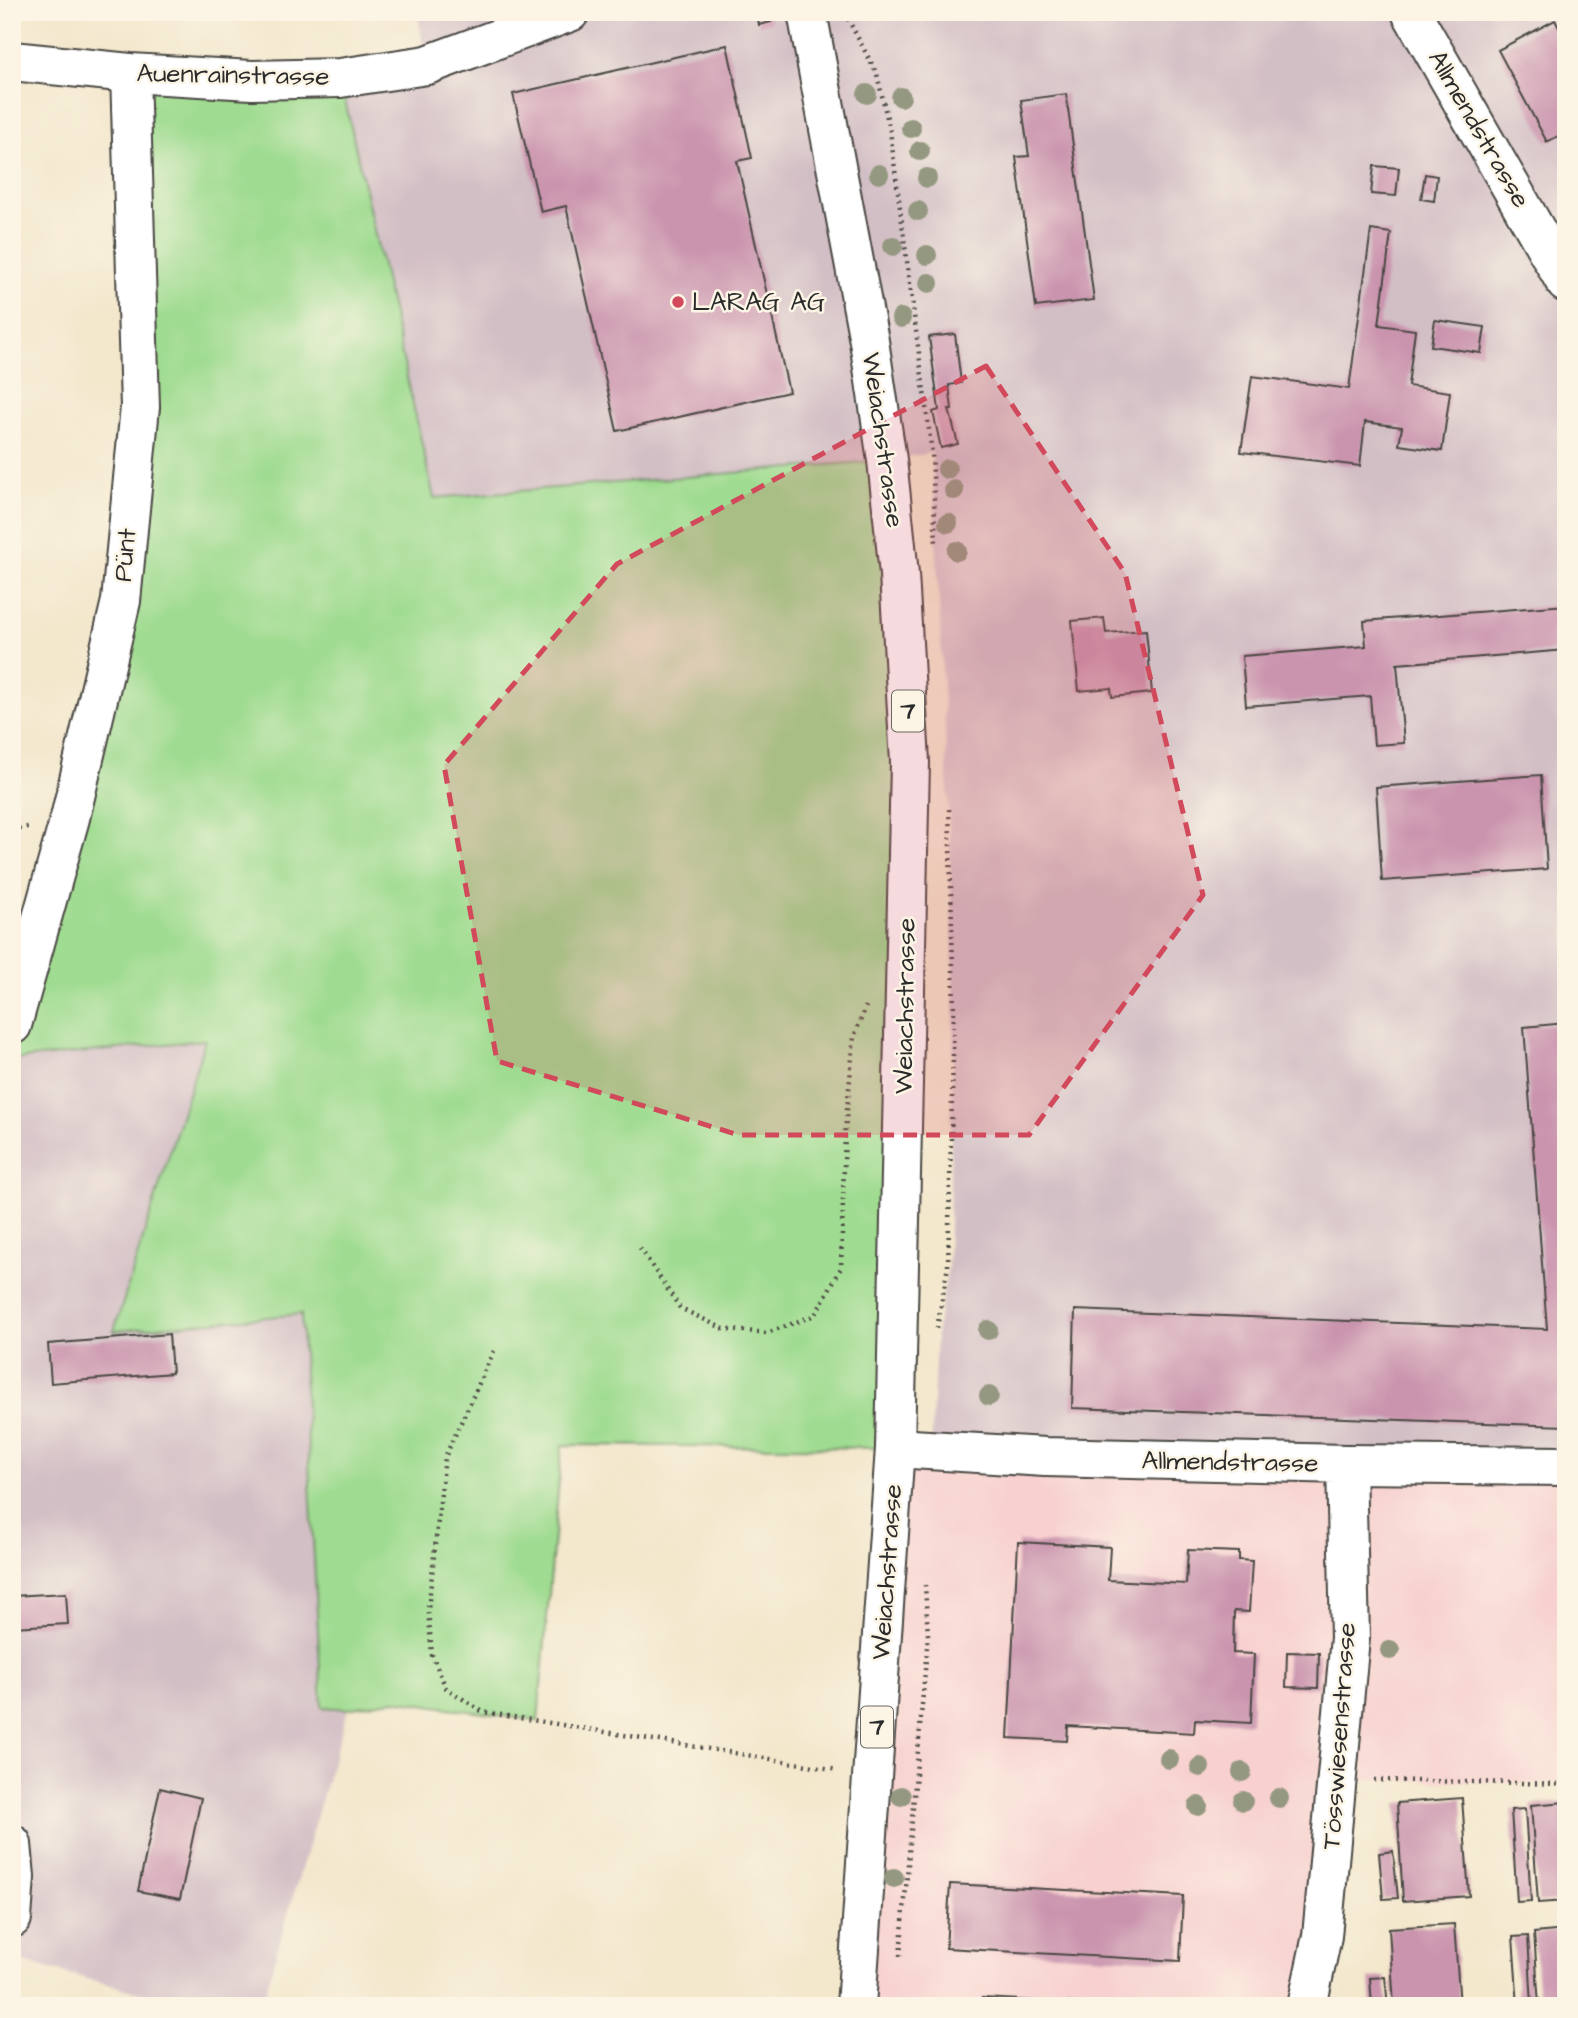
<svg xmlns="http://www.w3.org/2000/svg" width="1578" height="2018" viewBox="0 0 1578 2018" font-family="'Architects Daughter',sans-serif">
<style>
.built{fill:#f7d0cf}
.industrial{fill:#d2bec5}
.green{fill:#9fdb90;stroke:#65835e;stroke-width:2}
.building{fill:#ca94ae}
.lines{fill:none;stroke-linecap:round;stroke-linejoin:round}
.minor-casing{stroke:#494743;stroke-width:42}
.major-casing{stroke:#494743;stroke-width:42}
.path{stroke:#494743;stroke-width:4.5;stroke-dasharray:2 5;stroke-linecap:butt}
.minor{stroke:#fff;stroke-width:38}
.major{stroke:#fff;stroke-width:38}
.tree{fill:#959881}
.marked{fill:#d1495b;fill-opacity:0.2;stroke:#d1495b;stroke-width:5;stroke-dasharray:14 9;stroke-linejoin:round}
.poi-dot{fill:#d1495b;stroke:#fcf5e5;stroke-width:2.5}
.labels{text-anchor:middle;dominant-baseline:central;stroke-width:5;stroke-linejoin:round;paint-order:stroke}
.shield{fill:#fcf5e5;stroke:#6a6863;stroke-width:2}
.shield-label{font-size:24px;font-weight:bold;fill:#2b2b2b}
.street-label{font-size:26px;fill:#2b2b2b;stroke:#fcf5e5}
.poi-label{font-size:26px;fill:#2b2b2b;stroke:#fcf5e5;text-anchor:start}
</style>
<rect width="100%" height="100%" fill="#fcf5e5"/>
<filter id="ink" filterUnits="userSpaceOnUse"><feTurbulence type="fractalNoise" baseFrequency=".0143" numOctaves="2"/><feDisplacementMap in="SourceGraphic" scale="14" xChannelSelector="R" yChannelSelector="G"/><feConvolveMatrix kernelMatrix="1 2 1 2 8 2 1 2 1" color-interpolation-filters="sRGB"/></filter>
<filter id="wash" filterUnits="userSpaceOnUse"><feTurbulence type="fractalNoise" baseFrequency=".00686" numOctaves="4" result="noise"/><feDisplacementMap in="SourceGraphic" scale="28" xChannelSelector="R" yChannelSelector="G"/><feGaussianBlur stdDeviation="1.57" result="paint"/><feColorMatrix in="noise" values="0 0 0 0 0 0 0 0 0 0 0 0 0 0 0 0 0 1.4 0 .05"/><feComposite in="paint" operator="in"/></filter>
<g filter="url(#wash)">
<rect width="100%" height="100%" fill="#f3e7cc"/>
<!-- built -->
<path class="built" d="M 895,1448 L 1566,1466 L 1566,1784 L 1338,1779 L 1307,2006 L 856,2006 Z"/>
<!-- industrial -->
<path class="industrial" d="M 417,12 L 1566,12 L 1566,1466 L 931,1449 L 936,1336 L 948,1266 L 954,1011 L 949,814 L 932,453 L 887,460 L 434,498 L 340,78 L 427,65 Z
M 205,1039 L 114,1330 L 301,1314 L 322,1707 L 348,1709 L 261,2006 L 191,2006 L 12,1959 L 12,1060 Z"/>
<!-- green -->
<path class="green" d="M 130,73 L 340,78 L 434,498 L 887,460 L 899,574 L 895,1448 L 562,1445 L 538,1721 L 394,1700 L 348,1709 L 322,1707 L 301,1314 L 114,1331 L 205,1040 L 12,1060 L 12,1025 L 121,601 Z"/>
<g id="blocks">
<!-- building -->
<path class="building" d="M 757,12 L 769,12 L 771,22 L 759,25 Z
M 1555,20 L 1566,41 L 1566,132 L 1547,142 L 1498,50 Z
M 727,45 L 752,158 L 737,161 L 789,392 L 617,431 L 566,206 L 541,212 L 513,94 Z
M 1066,94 L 1094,300 L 1036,307 L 1016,157 L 1029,156 L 1021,100 Z
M 1374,166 L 1399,168 L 1396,196 L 1371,194 Z
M 1425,174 L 1437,176 L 1434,201 L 1421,199 Z
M 1371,230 L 1391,233 L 1379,325 L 1415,330 L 1408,386 L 1450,392 L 1442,451 L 1399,445 L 1402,427 L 1365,422 L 1360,466 L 1241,452 L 1252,376 L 1349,389 Z
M 1435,320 L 1485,327 L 1481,353 L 1431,346 Z
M 955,334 L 961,383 L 949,385 L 952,409 L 949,409 L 958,444 L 941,448 L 933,412 L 939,410 L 929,337 Z
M 1566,605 L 1566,650 L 1397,664 L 1404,743 L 1374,745 L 1370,696 L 1246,706 L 1242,656 L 1366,646 L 1364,621 Z
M 1104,618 L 1106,633 L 1146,630 L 1152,693 L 1112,697 L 1111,688 L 1079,691 L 1072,621 Z
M 1541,775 L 1547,869 L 1382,881 L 1376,787 Z
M 1566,1023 L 1566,1426 L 1072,1408 L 1075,1310 L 1547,1329 L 1524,1027 Z
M 169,1334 L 172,1373 L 51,1383 L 48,1344 Z
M 1018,1542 L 1110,1547 L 1108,1580 L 1186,1584 L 1188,1550 L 1239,1552 L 1239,1560 L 1252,1561 L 1249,1612 L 1234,1611 L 1233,1653 L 1254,1654 L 1251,1723 L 1195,1720 L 1194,1733 L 1068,1726 L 1067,1741 L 1008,1738 Z
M 66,1593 L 68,1624 L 12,1627 L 12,1596 Z
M 1287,1652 L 1319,1653 L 1318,1688 L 1286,1687 Z
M 160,1788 L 201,1798 L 180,1899 L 138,1891 Z
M 1462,1798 L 1469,1896 L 1403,1901 L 1397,1803 Z
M 1566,1802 L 1566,1901 L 1538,1903 L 1531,1805 Z
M 1525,1809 L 1531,1901 L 1517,1902 L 1511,1810 Z
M 1393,1851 L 1398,1898 L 1383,1899 L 1379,1853 Z
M 950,1884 L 1183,1896 L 1180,1961 L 946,1948 Z
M 1454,1924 L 1460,2006 L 1394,2006 L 1389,1928 Z
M 1566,1930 L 1566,2006 L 1539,2006 L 1534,1933 Z
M 1528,1936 L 1532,2006 L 1518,2006 L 1513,1937 Z
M 1385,1977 L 1388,2006 L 1372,2006 L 1370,1978 Z
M 982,1998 L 1095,2004 L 1095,2006 L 982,2006 Z"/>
</g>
</g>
<g filter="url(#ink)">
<use href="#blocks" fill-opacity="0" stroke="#494743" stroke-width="2"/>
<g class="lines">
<!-- minor casing -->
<g class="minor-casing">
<path id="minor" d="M 1411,12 L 1566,283
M 12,61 L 130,73 L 252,80 L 340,78 L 427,65 L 570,12
M 12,1025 L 70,818 L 121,601 L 140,407 L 130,73
M 895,1448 L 1045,1457 L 1346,1464 L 1566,1466
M 12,1844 L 15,1877 L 12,1918
M 1307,2006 L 1322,1936 L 1350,1638 L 1346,1464"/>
</g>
<!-- major casing -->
<g class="major-casing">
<path id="major" d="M 807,12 L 869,341 L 887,460 L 899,574 L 910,762 L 895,1448 L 856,2006"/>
</g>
<!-- path -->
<path class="path" d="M 848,19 L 877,74 L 890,131 L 932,453 L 936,545
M 12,830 L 28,827
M 640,1248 L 680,1308 L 724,1329 L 767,1333 L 815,1315 L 841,1268 L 845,1131 L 854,1037 L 866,1006
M 937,1328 L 948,1266 L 954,1011 L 949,806
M 494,1351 L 445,1457 L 428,1610 L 432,1655 L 446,1688 L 483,1712 L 838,1770
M 1374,1780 L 1566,1784
M 900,1956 L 928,1636 L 925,1585"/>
<!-- minor -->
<use href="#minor" class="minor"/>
<!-- major -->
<use href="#major" class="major"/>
</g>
<!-- trees -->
<g class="tree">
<circle cx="867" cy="94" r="10"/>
<circle cx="901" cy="97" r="10"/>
<circle cx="911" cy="128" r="10"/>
<circle cx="920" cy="151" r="10"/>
<circle cx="879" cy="174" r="10"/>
<circle cx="927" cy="178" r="10"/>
<circle cx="918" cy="211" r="10"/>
<circle cx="893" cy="246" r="10"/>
<circle cx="927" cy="255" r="10"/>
<circle cx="929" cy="283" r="10"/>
<circle cx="901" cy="318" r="10"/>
<circle cx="947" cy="469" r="10"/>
<circle cx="954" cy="490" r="10"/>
<circle cx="948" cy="523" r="10"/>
<circle cx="957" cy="551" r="10"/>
<circle cx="988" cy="1330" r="10"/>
<circle cx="989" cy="1396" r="10"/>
<circle cx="1390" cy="1650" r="10"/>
<circle cx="1169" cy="1759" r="10"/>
<circle cx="1200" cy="1767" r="10"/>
<circle cx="1242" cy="1772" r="10"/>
<circle cx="901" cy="1796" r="10"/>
<circle cx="1279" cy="1798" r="10"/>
<circle cx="1243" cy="1801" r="10"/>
<circle cx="1198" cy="1806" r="10"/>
<circle cx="894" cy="1878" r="10"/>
</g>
</g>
<!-- marked area -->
<path class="marked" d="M 986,366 L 1125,573 L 1203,895 L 1029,1135 L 739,1135 L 497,1061 L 444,765 L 617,564 Z"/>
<!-- markers -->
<circle class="poi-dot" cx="678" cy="302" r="7"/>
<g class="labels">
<!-- shield labels -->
<g class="shield">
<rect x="892" y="690.5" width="32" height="41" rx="5"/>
<rect x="861" y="1706.5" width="32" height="41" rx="5"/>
</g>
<g class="shield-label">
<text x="908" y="711">7</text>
<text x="877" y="1727">7</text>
</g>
<!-- street labels -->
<g class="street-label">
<text transform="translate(233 75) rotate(1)">Auenrainstrasse</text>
<text transform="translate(1479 129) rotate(60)">Allmendstrasse</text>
<text transform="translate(883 440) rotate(82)">Weiachstrasse</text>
<text transform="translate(125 555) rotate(-85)">Pünt</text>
<text transform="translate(905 1006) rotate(-89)">Weiachstrasse</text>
<text transform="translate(1230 1462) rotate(1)">Allmendstrasse</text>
<text transform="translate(887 1572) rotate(-86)">Weiachstrasse</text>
<text transform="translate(1339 1736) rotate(-86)">Tösswiesenstrasse</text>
</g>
<!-- poi labels -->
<g class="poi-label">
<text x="692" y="302">LARAG AG</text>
</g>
</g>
<!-- margin -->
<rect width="1578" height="2018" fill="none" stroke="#fcf5e5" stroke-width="42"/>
</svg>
